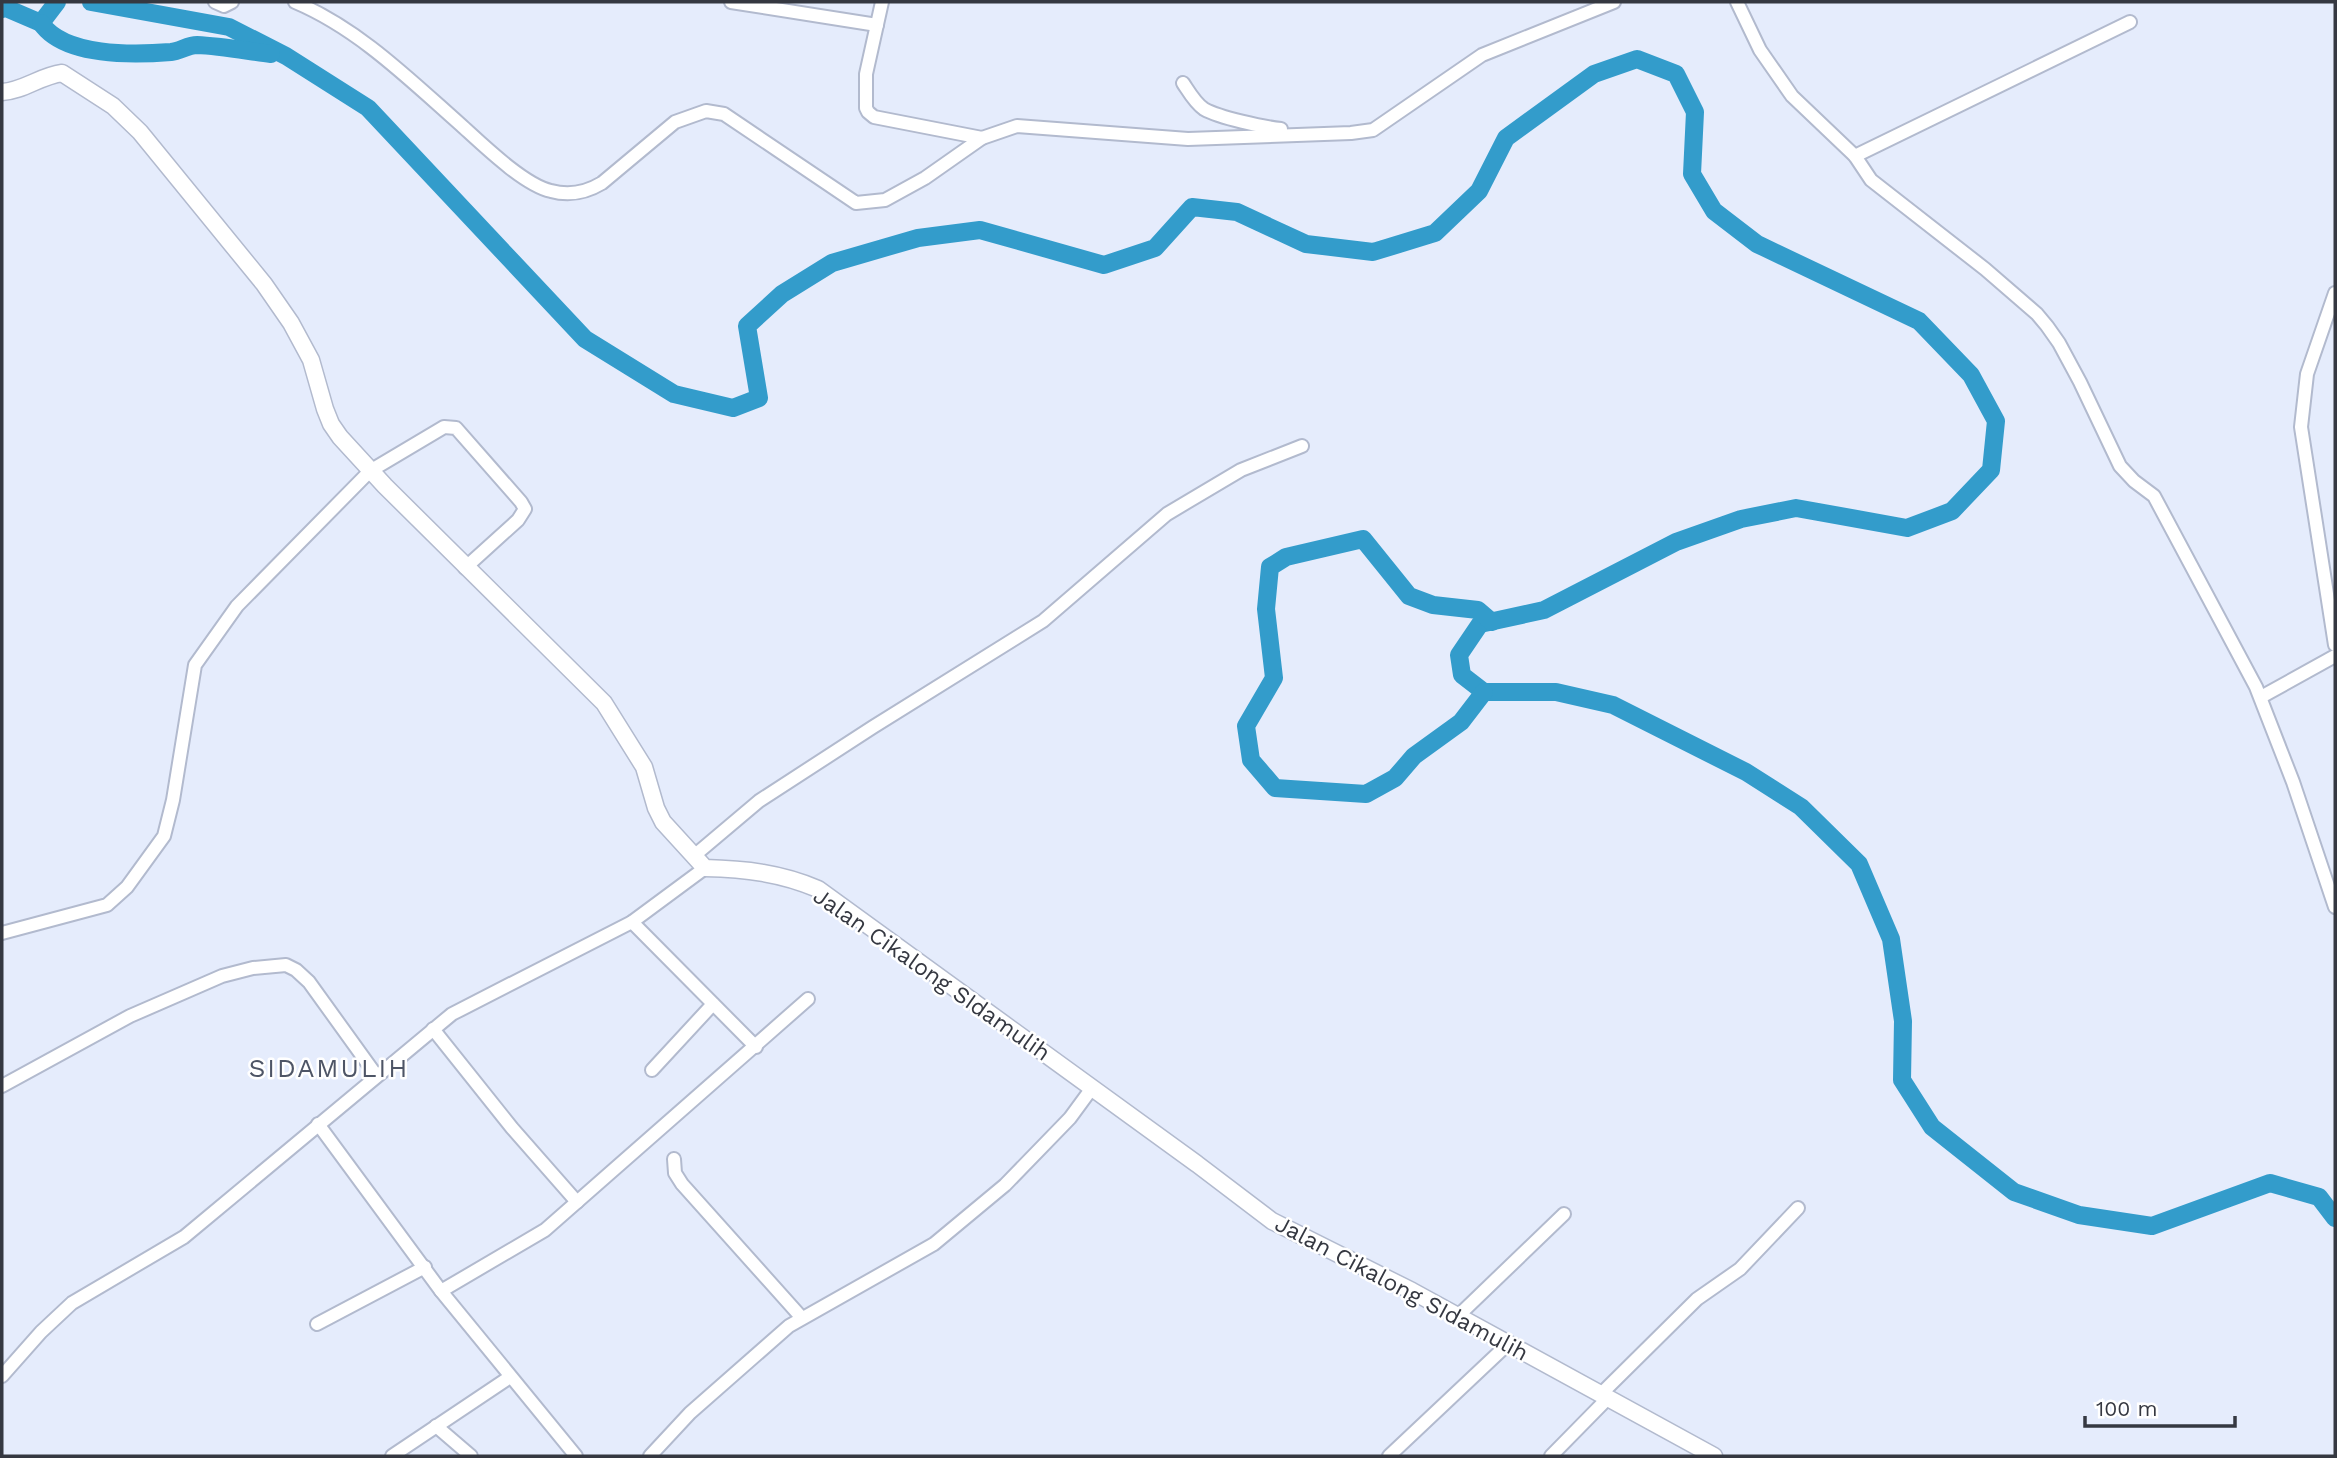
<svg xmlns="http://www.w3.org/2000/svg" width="2337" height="1458" font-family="'Work Sans',sans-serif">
  <rect width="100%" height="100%" fill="#e5ecfc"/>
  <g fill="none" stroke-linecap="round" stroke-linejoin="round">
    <g stroke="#339ccb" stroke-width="18">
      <polyline points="91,2 229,27 286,56 368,108 585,339 674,394 733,408 759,398 747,326 782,294 832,263 918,238 980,230 1104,265 1155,248 1192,207 1237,212 1306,244 1373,252 1435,233 1479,191 1506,138 1594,74 1637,59 1676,74 1695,112 1692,174 1714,211 1757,244 1919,321 1971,375 1996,421 1991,470 1952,511 1907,528 1796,508 1741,519 1676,542 1544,610 1480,624 1459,655 1462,675 1484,692 1556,692 1613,705 1746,772 1801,807 1859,864 1891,939 1903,1021 1902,1080 1932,1127 2014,1192 2079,1215 2152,1226 2270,1183 2319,1197 2335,1218"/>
      <polyline points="2,9 6,8 41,23 57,2"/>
      <path d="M41,23C64,57 134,55 171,52C180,51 188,45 197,45C221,46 247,51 271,54"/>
      <polyline points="1484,692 1461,722 1414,756 1395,778 1366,794 1275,788 1251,760 1246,726 1274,678 1266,609 1270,567 1286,557 1363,539 1409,596 1433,605 1478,610 1492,622"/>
    </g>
    <defs>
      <g id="street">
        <polyline points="215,2 224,6 232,2"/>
        <path d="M295,2C359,29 410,80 461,125C483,145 524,185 551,191C569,196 587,192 602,183L675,122L706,111L724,114L856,203L885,200L925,178L982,138L1017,126L1188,139L1351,133L1373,130L1482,55L1614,2"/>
        <polyline points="731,2 877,25"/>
        <polyline points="882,2 866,74 866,108 868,112 874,117 982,138"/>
        <polyline points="1737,2 1760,50 1792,96 1855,156 1871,180 1985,269 2037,314 2047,326 2059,343 2080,382 2120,466 2134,481 2154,496 2256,687 2293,782 2335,907"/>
        <path d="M1183,83C1189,92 1195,103 1204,109C1220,118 1263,127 1281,129"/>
        <polyline points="1855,156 2130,22"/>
        <polyline points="2335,293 2307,374 2301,427 2335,645"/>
        <polyline points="2261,697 2335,656"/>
        <polyline points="695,855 759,801 873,727 1043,621 1167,514 1241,470 1302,446"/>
        <polyline points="632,922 756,1047"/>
        <polyline points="2,933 107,905 127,887 164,836 173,800 195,665 237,606 370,471 444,427 456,428 521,502 525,509 518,520 465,568"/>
        <polyline points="433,1029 512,1128 577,1202"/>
        <polyline points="652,1070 713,1004"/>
        <polyline points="2,1086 130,1016 222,976 253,968 286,965 296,970 309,982 376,1075"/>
        <polyline points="318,1124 441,1291 576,1456"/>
        <polyline points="674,1159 675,1173 682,1184 802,1318"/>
        <polyline points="441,1291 545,1230 808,999"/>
        <polyline points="1458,1316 1564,1214"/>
        <polyline points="317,1324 425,1267"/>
        <polyline points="2,1376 41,1332 72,1303 184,1237 452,1014 632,922 705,868"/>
        <polyline points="1601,1394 1697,1299 1740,1269 1798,1208"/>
        <polyline points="436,1426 471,1456"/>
        <polyline points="392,1456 510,1377"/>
        <polyline points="650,1456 690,1413 789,1326 934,1244 1005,1185 1070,1118 1092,1088"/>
        <polyline points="1389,1456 1509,1343"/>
        <polyline points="1551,1456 1608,1398"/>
      </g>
      <path id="secondary" d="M2,92C23,91 40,76 62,73L113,106L140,132L264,284L291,323L311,360L325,409L331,424L340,437L385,486L604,703L644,767L656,808L663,822L705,868C745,869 781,873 818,889L1197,1164L1272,1221L1412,1291L1714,1456"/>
    </defs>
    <use href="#street" stroke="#b2bace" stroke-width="16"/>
    <use href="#secondary" stroke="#b2bace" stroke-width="19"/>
    <use href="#street" stroke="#fff" stroke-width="12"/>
    <use href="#secondary" stroke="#fff" stroke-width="16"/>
  </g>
  <g text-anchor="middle" stroke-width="5" stroke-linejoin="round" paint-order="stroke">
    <g font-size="23" fill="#353841" stroke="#fff">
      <text transform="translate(932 974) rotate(35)" y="8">Jalan Cikalong SIdamulih</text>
      <text transform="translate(1402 1288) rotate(28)" y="8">Jalan Cikalong SIdamulih</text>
    </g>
    <g font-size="26" letter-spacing="2" fill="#4e5566" stroke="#fff">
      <text x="329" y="1077">SIDAMULIH</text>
    </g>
  </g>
  <rect width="2337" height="1458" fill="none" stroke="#353841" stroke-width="7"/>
  <path d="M2085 1416v10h150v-10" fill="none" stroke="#353841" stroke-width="3.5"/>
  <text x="2096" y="1416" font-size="21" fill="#353841" stroke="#ffffff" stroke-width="5" paint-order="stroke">100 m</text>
</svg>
